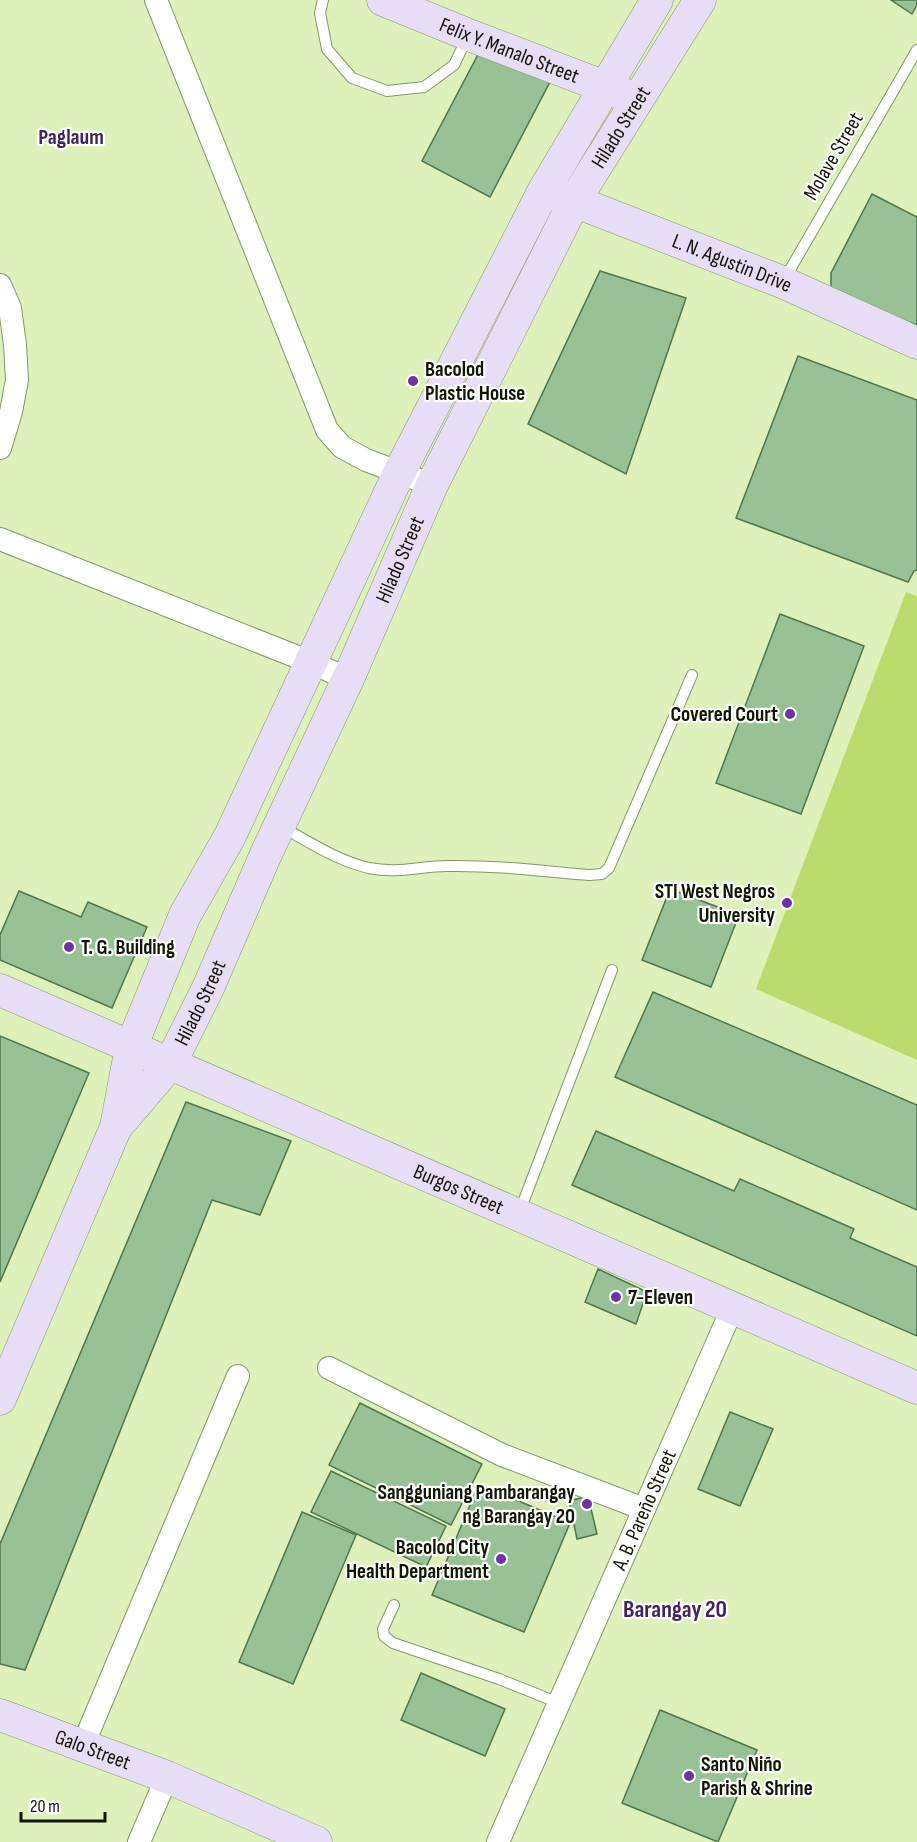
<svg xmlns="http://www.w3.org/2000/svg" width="917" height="1842" font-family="'Sofia Sans Condensed',sans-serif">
  <rect width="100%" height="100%" fill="#def1ba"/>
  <polygon fill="#bbdc6d" points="906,592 917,596 917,1060 756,989"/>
  <g fill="#98c196" stroke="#50764e" stroke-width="1.5">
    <polygon points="891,0 917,0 917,5 912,14"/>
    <polygon points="483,45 551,80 490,197 422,161"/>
    <polygon points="872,194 917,217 917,325 831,295 831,273"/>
    <polygon points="600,271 686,298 626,474 528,424"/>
    <polygon points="798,356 917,400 917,570 914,571 908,582 736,518"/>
    <polygon points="780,614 864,646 801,814 716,783"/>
    <polygon points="670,889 739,915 711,987 642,960"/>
    <polygon points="19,891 81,917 88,902 147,927 112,1008 0,960 0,935"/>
    <polygon points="653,992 917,1105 917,1210 615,1077"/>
    <polygon points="0,1036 89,1073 0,1282"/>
    <polygon points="186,1102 291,1141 260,1215 212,1200 25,1670 0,1664 0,1544"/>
    <polygon points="596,1131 734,1191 740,1179 854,1229 850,1238 917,1267 917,1336 572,1185"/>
    <polygon points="598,1269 647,1292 636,1324 585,1302"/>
    <polygon points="360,1403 482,1464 451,1525 329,1465"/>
    <polygon points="730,1412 773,1429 740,1506 698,1489"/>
    <polygon points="331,1471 446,1526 426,1567 311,1512"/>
    <polygon points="479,1484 570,1523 524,1632 432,1595"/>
    <polygon points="588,1496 597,1534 577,1539 569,1501"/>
    <polygon points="302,1512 356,1535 293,1684 239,1662"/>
    <polygon points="421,1673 505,1709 485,1756 401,1720"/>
    <polygon points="660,1710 757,1750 718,1842 622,1803"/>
  </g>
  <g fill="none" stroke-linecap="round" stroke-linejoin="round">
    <defs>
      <g id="lane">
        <polyline points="323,0 320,13 327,49 352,78 387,91 424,87 454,65 467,38"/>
        <polyline points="784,280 917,50"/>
        <path d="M282,827C309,842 338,861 369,868C399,874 419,866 447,866C494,865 542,871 589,875L602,874L609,868L692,675"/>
        <polyline points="519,1213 612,970"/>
        <polyline points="394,1605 383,1629 384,1636 393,1643 499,1679 559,1703"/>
      </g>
      <g id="street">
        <polyline points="156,0 327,430 342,447 366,460 432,485"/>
        <polyline points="0,285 10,308 15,345 17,380 11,412 0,448"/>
        <polyline points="0,539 310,662 348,679"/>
        <polyline points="329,1368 502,1455 644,1509"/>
        <polyline points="83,1745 238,1376"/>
        <polyline points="139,1842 167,1777"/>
        <path id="s1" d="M498,1842L732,1309"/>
      </g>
      <g id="secondary">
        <path id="s2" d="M383,0L469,35L626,95"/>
        <path id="s3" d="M556,194L782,282L917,343"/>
        <path id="s4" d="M0,990L917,1388"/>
        <path id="s5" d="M117,1126L170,1064L208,988L266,854L348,679L432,485L575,200L700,0"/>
        <polyline points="0,1399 116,1127 131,1047 185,915 230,836 399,473 544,190 657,0"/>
        <path id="s6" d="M0,1715L167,1777L316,1842"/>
      </g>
    </defs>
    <use href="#lane" stroke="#869764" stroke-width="12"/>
    <use href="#street" stroke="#869764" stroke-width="24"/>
    <use href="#secondary" stroke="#869764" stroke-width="33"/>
    <use href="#lane" stroke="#fff" stroke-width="10"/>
    <use href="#street" stroke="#fff" stroke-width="22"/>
    <use href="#secondary" stroke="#e8ddf7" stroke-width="32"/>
  </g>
  <g fill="#6e32a7" stroke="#fff" stroke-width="2">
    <circle cx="413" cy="381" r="6"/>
    <circle cx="790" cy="714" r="6"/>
    <circle cx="787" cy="903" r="6"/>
    <circle cx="69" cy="947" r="6"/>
    <circle cx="616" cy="1297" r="6"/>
    <circle cx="587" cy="1504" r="6"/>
    <circle cx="501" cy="1559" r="6"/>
    <circle cx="689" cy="1776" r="6"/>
  </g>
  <g text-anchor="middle" stroke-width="4.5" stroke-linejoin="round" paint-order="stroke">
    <g font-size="21" fill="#101603" stroke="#fff">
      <text dy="7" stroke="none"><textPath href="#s2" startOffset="136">Felix Y. Manalo Street</textPath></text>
      <text dy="7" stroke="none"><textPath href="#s5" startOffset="1122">Hilado Street</textPath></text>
      <text transform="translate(833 156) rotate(-60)" y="7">Molave Street</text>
      <text dy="7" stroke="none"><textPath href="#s3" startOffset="189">L. N. Agustin Drive</textPath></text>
      <text dy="7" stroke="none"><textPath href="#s5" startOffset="636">Hilado Street</textPath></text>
      <text dy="7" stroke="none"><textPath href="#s5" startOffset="150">Hilado Street</textPath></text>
      <text dy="7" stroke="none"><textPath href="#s4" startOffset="500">Burgos Street</textPath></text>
      <text dy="7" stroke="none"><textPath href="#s1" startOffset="363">A. B. Pareño Street</textPath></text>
      <text dy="7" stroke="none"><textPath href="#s6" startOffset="99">Galo Street</textPath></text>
    </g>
    <g font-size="21" font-weight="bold" fill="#101603" stroke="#fff" text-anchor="start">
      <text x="425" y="376">Bacolod<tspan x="425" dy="24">Plastic House</tspan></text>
      <text x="778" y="721" text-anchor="end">Covered Court</text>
      <text x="775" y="898" text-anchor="end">STI West Negros<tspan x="775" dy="24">University</tspan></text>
      <text x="81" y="954">T. G. Building</text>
      <text x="628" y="1304">7-Eleven</text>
      <text x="575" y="1499" text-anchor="end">Sangguniang Pambarangay<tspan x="575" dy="24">ng Barangay 20</tspan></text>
      <text x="489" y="1554" text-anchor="end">Bacolod City<tspan x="489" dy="24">Health Department</tspan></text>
      <text x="701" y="1771">Santo Niño<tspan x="701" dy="24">Parish &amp; Shrine</tspan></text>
    </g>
    <g font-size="22" font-weight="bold" fill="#40255e" stroke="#fff">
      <text x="71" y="144">Paglaum</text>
    </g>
    <g font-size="24" font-weight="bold" fill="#40255e" stroke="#fff">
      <text x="675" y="1617">Barangay 20</text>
    </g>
  </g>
  <path d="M21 1812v9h84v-9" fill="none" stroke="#101603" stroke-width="3"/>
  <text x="30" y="1812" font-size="18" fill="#101603" stroke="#ffffff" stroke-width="4.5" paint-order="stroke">20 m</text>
</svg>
